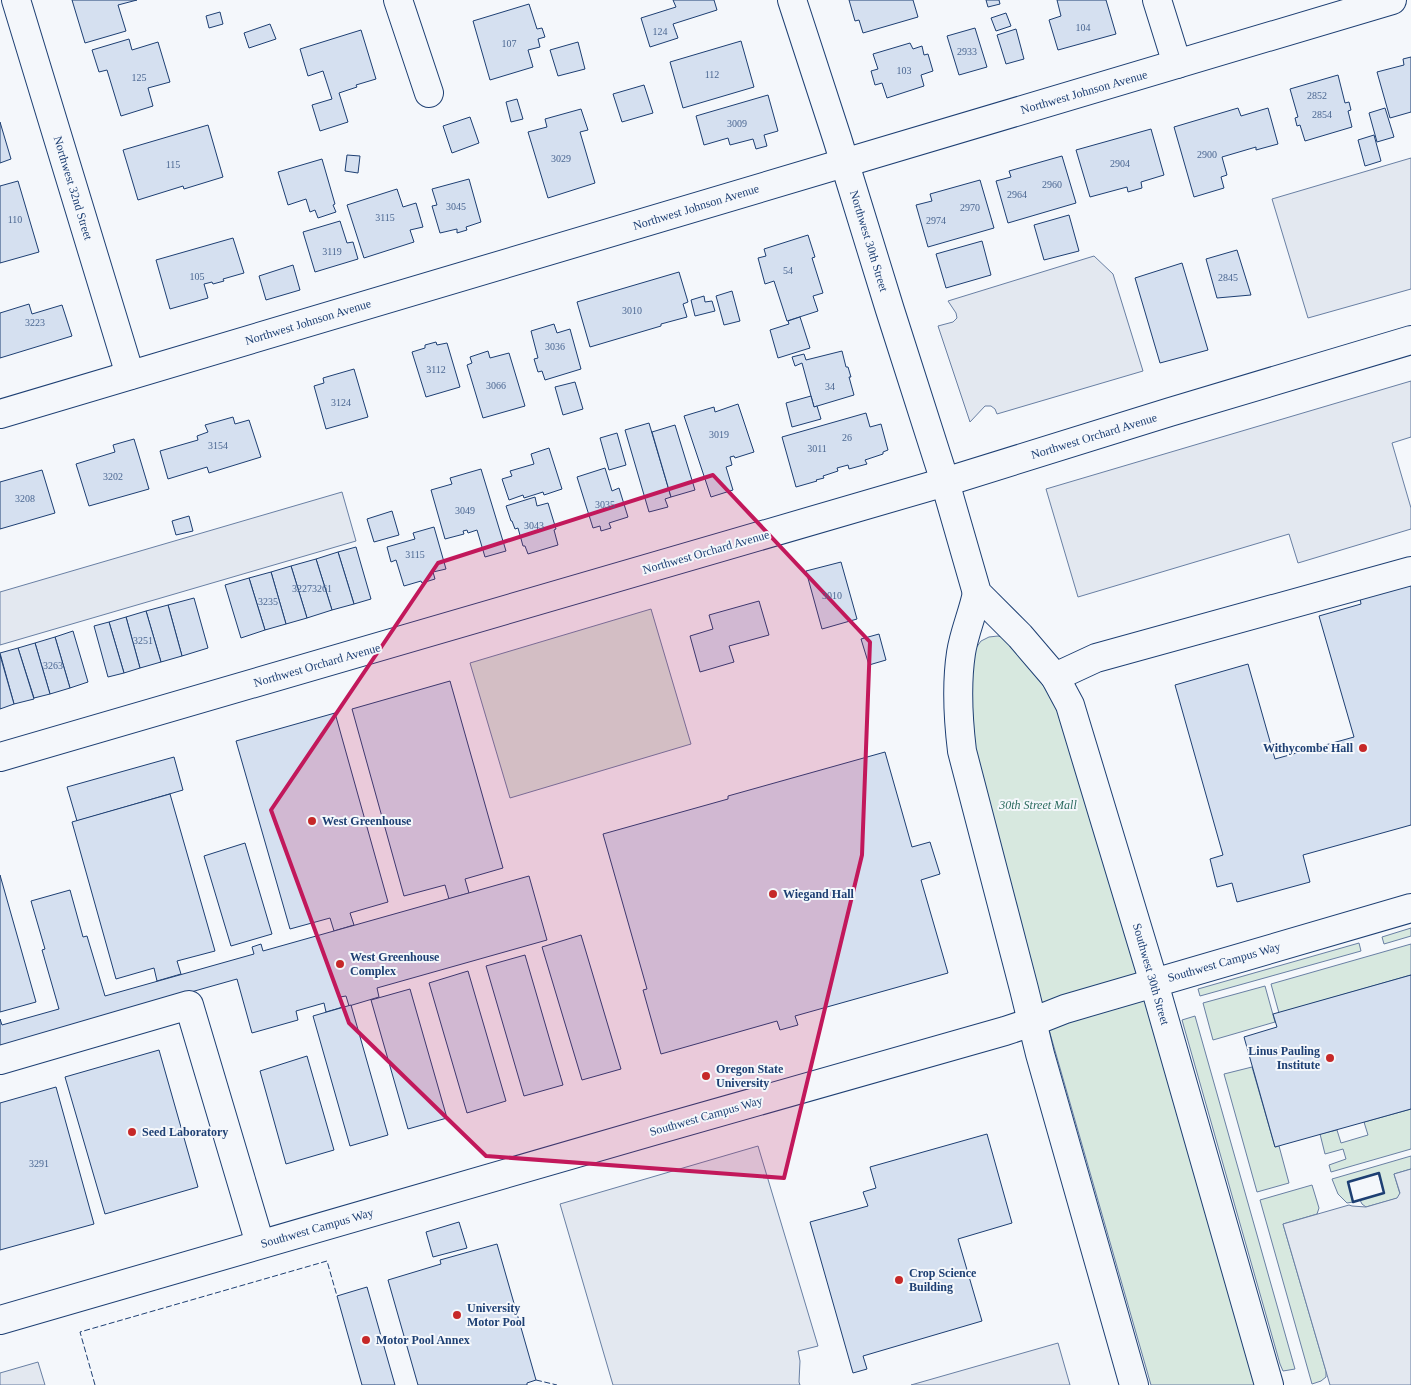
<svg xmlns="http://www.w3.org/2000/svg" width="1411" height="1385" font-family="Georgia,serif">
  <rect width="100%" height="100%" fill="#f4f7fb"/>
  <g fill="#d7e8df" stroke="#687fa3">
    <polygon points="651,609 691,744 510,798 470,663"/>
    <polygon points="998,636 1006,638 1027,657 1059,704 1257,1385 1151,1385 971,758 971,666 976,648 981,641 989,637"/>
    <polygon points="1411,928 1411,936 1384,944 1382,937"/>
    <polygon points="1359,943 1361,951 1200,996 1198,989"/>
    <polygon points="1411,944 1411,975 1279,1013 1271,984"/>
    <polygon points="1265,986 1275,1022 1213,1040 1203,1003"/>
    <polygon points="1195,1016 1295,1369 1283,1371 1280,1364 1182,1020"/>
    <polygon points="1252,1067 1275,1147 1279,1146 1289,1183 1257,1192 1224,1074"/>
    <polygon points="1411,1109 1411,1149 1331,1172 1329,1165 1346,1159 1343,1149 1325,1154 1320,1134 1337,1130 1341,1143 1368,1135 1364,1122"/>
    <polygon points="1411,1156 1411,1169 1394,1174 1400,1194 1398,1198 1366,1207 1362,1204 1360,1200 1384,1193 1378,1173 1348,1182 1353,1202 1347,1203 1338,1194 1332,1179"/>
    <polygon points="1312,1185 1319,1208 1317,1214 1283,1224 1326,1371 1326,1377 1321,1381 1312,1384 1260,1200"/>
  </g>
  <g fill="#e3e8f0" stroke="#687fa3">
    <polygon points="1411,158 1411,289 1308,318 1272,199"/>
    <polygon points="1094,256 1113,274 1143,371 997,414 995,409 991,406 985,406 970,422 938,326 953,322 957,318 956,313 948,301"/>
    <polygon points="1411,381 1411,437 1392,443 1411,508 1411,529 1298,563 1289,534 1078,597 1046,489"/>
    <polygon points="342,492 356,541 0,645 0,592"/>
    <polygon points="758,1146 818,1346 798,1351 800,1361 799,1382 800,1385 613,1385 560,1204"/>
    <polygon points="1411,1169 1411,1385 1330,1385 1283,1224 1349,1205 1352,1206 1366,1207 1397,1198 1400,1193 1394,1174"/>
    <polygon points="1058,1343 1070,1385 911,1385"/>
    <polygon points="38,1362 45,1385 0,1385 0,1373"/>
  </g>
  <g fill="#d5e0f0" stroke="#1d3f73">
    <polygon points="72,0 137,0 118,5 126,31 85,43"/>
    <polygon points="673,0 714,0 717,10 673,24 678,38 650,47 641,18 676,7"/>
    <polygon points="849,0 913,0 918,17 863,33 859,20 855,21"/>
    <polygon points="986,0 999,0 1000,4 988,7"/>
    <polygon points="1057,0 1106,0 1116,34 1058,50 1049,20 1061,16"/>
    <polygon points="529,4 537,29 542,28 545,37 538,39 540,47 528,50 533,67 490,80 473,21"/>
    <polygon points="220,12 223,24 209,28 206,16"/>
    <polygon points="1006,13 1011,26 996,31 991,18"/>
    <polygon points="270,24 276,39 249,48 244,33"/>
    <polygon points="975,28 987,67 959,75 947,36"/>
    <polygon points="1016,29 1024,59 1006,64 997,35"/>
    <polygon points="361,30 376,79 356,85 357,87 339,93 348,122 320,131 312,105 332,99 323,71 308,76 300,49"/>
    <polygon points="129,39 132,50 158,42 170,82 148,88 153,106 121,116 107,70 99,72 92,50"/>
    <polygon points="741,41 754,87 683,108 670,62"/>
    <polygon points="578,42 585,69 558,76 550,50"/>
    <polygon points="910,43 913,49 922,46 924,55 928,54 933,71 921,75 924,86 887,98 882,83 875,85 871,71 878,69 873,54"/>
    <polygon points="1411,57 1411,112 1390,118 1377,72 1404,65 1403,59"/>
    <polygon points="1338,75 1345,103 1349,102 1351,110 1348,111 1352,127 1305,141 1300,125 1297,126 1295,118 1298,117 1290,89"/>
    <polygon points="644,85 653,113 622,122 613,94"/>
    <polygon points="768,95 778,131 764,135 767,146 756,149 753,139 730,145 728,138 704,145 696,116"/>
    <polygon points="517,99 523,119 511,122 506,102"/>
    <polygon points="1238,108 1241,116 1268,108 1278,144 1256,150 1256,147 1222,157 1227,175 1221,177 1224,188 1194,197 1174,127"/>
    <polygon points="1385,108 1394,137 1377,142 1369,113"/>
    <polygon points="581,109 588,130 580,132 595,183 548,198 528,132 547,127 545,119"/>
    <polygon points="470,117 479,143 452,153 443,126"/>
    <polygon points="0,122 11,159 0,163"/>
    <polygon points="208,125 223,177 184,189 183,186 138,200 123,150"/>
    <polygon points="1151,129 1164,175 1141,182 1142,188 1128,192 1127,187 1090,197 1076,150"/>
    <polygon points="1374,135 1381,161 1365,166 1358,140"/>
    <polygon points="347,155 360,156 358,173 345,171"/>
    <polygon points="1062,156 1076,203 1008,223 996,181 1011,177 1009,171"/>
    <polygon points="322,159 335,204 333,205 336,212 318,218 315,210 310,212 306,199 288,205 278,172"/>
    <polygon points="469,179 481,222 466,227 467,230 457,233 457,229 440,233 432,206 437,205 432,189"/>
    <polygon points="980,180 994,228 928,247 916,205 932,201 930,194"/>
    <polygon points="18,181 39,252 0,263 0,186"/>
    <polygon points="397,189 403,207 416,203 423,227 410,230 414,242 364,258 347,205"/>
    <polygon points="1069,215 1079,251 1044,260 1034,225"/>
    <polygon points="340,221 347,243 353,242 358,259 315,272 303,232"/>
    <polygon points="808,235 815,257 812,258 823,293 813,296 818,311 787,321 774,281 765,284 758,258 766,256 764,249"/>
    <polygon points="233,238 244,273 223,279 224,281 213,284 212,282 204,284 208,298 170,309 156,260"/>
    <polygon points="982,241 991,275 946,288 936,254"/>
    <polygon points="1237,250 1251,295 1217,298 1206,259"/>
    <polygon points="1182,263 1208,350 1160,363 1135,278"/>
    <polygon points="293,265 300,290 266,300 259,276"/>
    <polygon points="679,272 688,302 683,304 687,317 661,324 661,326 590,347 577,302"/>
    <polygon points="732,291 740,321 724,325 716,296"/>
    <polygon points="704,296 705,302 712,301 715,311 695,316 691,300"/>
    <polygon points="29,304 32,314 62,305 72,336 0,358 0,313"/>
    <polygon points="800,317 810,348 778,358 770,330 789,324 788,321"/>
    <polygon points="554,324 557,333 570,329 581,369 545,380 542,371 538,372 534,359 538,358 531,331"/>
    <polygon points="436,342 437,345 447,343 460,387 426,397 412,352 425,348 425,345"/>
    <polygon points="488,351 490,358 509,353 525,406 483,418 467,365 472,363 470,357"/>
    <polygon points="842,351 846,367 848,367 851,377 849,377 854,395 814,407 802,363 795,366 792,357 804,354 806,360"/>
    <polygon points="354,369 368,417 326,429 314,386 324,383 323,378"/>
    <polygon points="575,382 583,409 563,415 555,387"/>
    <polygon points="811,396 814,407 817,406 821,419 792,427 786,403"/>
    <polygon points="738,404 754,452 735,458 734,456 730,457 732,465 726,467 733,490 711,497 684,416 714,407 715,412"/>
    <polygon points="866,413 870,427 881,424 888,450 883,452 883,454 865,460 867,464 849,469 848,465 837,468 838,471 823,476 824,478 816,480 817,481 796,487 782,437"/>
    <polygon points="233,417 235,424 249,420 261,457 209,473 207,467 168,479 160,451 198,440 197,436 208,432 205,425"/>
    <polygon points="649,423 671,497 665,499 668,507 649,512 625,430"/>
    <polygon points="675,425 695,490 671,497 652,432"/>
    <polygon points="617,433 626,465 609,470 600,438"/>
    <polygon points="134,439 149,489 89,506 76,464 115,452 113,445"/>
    <polygon points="549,448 562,489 544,495 543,492 524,498 523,495 509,500 502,479 512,476 510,471 534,464 531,454"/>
    <polygon points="605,468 612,491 619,488 628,517 609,523 611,528 601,531 600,526 593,528 577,477"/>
    <polygon points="481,469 506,551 485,557 477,530 468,533 467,530 463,531 464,534 445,539 431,490 452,484 450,478"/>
    <polygon points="42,470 55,513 0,529 0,482"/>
    <polygon points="535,497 537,506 548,503 556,529 554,530 558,545 528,554 525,546 523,546 518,528 515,529 512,521 511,521 506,506"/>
    <polygon points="392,511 399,535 374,542 367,519"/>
    <polygon points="189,516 193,531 176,535 172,521"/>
    <polygon points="434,527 446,569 433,572 435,579 422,583 421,581 404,586 396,560 391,562 387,547 415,539 413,533"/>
    <polygon points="356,547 371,599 354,604 338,552"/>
    <polygon points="338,552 354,604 332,610 316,559"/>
    <polygon points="316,559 332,610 307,618 291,566"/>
    <polygon points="841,562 857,619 822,629 806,571"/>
    <polygon points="291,566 307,618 286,624 271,572"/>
    <polygon points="271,572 286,624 265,630 249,578"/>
    <polygon points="249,578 265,630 241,638 225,585"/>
    <polygon points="1411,579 1411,825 1303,855 1310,882 1237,902 1232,883 1217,887 1210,859 1223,855 1175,685 1248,664 1275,759 1354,737 1319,616 1361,604 1359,592"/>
    <polygon points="194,598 208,648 182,656 168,605"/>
    <polygon points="759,601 769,635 729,646 734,662 700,672 690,636 713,629 709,615"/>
    <polygon points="168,605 182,656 161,662 146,611"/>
    <polygon points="146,611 161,662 140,668 126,617"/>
    <polygon points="126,617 140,668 124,673 109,622"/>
    <polygon points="109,622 124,673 108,677 94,626"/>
    <polygon points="73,631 88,682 70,688 55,637"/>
    <polygon points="879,634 886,660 869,665 861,639"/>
    <polygon points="55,637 70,688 50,694 35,643"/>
    <polygon points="35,643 50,694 34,698 18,648"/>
    <polygon points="18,648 34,699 14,704 0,653"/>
    <polygon points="0,655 14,704 0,709"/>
    <polygon points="450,681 503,868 465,879 469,893 449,899 445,885 404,896 352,709"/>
    <polygon points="335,713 388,902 350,913 354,925 334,931 330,918 290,929 236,741"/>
    <polygon points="885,752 912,847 930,842 940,874 921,880 948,973 795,1016 798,1025 780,1030 777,1021 661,1054 643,990 647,989 603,834 728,799 728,796"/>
    <polygon points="174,757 183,790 77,821 67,787"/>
    <polygon points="170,794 215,951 177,961 181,974 157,981 154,968 116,979 72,822"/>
    <polygon points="245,843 272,934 231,946 204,856"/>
    <polygon points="0,875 36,1002 0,1012"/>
    <polygon points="529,876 547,940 377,988 379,997 349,1006 346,996 340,997 343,1007 326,1012 324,1003 296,1011 298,1020 252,1033 237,979 0,1046 0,1019 2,1025 59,1009 42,950 45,949 31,901 70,890 83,937 87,936 105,996 254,954 252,947 261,944 263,951"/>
    <polygon points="581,935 621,1069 582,1080 542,947"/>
    <polygon points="525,955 563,1085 524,1096 486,966"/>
    <polygon points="468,971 506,1101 467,1113 429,983"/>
    <polygon points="1411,975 1411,1109 1275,1147 1244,1037 1277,1027 1273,1014"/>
    <polygon points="410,989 447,1118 408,1129 371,1000"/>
    <polygon points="351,1005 388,1135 350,1146 313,1016"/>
    <polygon points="159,1050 198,1187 105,1214 65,1077"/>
    <polygon points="307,1056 334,1150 286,1164 260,1071"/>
    <polygon points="56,1087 94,1224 0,1250 0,1103"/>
    <polygon points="987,1134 1012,1223 958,1239 982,1321 863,1356 867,1369 853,1373 810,1222 868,1206 863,1192 876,1188 870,1167"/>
    <polygon points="459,1222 467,1248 433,1257 426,1232"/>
    <polygon points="497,1244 536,1380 527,1383 527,1385 418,1385 388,1280 441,1264 440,1260"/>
    <polygon points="367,1287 395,1385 362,1385 337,1296"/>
  </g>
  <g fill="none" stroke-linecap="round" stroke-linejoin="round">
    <defs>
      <g id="minor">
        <polyline points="16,0 130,375"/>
        <polyline points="398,0 429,93"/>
        <polyline points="792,0 837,138 890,310 945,482 977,593 1020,636 1055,677 1070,705 1154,983 1269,1385"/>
        <polyline points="1157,0 1177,64"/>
        <polyline points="0,414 1392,0"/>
        <path d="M977,593C973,613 964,633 961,653C956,686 958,718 962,751L1024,989L1040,1054L1134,1385"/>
        <polyline points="1055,677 1096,658 1411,571"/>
        <polyline points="0,757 945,482 1170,412 1411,340"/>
        <polyline points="0,1060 189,1005 260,1244"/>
        <polyline points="0,1320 653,1131 1005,1031 1032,1022 1065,1009 1411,908"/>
      </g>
    </defs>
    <use href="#minor" stroke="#1d3f73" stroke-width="30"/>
    <use href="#minor" stroke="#f4f7fb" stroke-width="28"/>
    <g stroke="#1d3f73" stroke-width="1" stroke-dasharray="6 2.5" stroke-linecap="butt">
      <polyline points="536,1380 557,1385"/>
      <polyline points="95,1385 80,1332 327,1261 337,1296"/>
    </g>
    <polygon stroke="#1d3f73" stroke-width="2.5" points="1379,1173 1384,1193 1353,1202 1348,1182"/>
  </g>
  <path fill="#c2185b" fill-opacity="0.2" stroke="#c2185b" stroke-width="4" stroke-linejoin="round" d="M713,475L870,642L862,855L784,1178L486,1156L349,1023L271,810L438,563Z"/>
  <g fill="#c62828" stroke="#f4f7fb" stroke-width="2">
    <circle cx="1363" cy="748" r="5"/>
    <circle cx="312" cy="821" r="5"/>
    <circle cx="773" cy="894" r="5"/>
    <circle cx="340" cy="964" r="5"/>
    <circle cx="1330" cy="1058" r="5"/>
    <circle cx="706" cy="1076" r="5"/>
    <circle cx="132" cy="1132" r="5"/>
    <circle cx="899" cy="1280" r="5"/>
    <circle cx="457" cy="1315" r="5"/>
    <circle cx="366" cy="1340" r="5"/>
  </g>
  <g text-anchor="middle" stroke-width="4" stroke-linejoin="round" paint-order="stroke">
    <g font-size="10" fill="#4b6792">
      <text x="1083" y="31">104</text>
      <text x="660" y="35">124</text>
      <text x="509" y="47">107</text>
      <text x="967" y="55">2933</text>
      <text x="904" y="74">103</text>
      <text x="712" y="78">112</text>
      <text x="139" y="81">125</text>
      <text x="1317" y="99">2852</text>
      <text x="1322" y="118">2854</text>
      <text x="737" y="127">3009</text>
      <text x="1207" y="158">2900</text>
      <text x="561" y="162">3029</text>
      <text x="1120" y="167">2904</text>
      <text x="173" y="168">115</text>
      <text x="1052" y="188">2960</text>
      <text x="1017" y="198">2964</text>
      <text x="456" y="210">3045</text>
      <text x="970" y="211">2970</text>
      <text x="385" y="221">3115</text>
      <text x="15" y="223">110</text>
      <text x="936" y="224">2974</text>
      <text x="332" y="255">3119</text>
      <text x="788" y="274">54</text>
      <text x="197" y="280">105</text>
      <text x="1228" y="281">2845</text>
      <text x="632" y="314">3010</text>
      <text x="35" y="326">3223</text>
      <text x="555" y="350">3036</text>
      <text x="436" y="373">3112</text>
      <text x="496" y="389">3066</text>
      <text x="830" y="390">34</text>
      <text x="341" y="406">3124</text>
      <text x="719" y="438">3019</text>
      <text x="847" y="441">26</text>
      <text x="218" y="449">3154</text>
      <text x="817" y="452">3011</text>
      <text x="113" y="480">3202</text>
      <text x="25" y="502">3208</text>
      <text x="605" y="508">3035</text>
      <text x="465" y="514">3049</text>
      <text x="534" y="529">3043</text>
      <text x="415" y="558">3115</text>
      <text x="312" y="592">32273261</text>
      <text x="832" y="599">3010</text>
      <text x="268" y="605">3235</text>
      <text x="143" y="644">3251</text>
      <text x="53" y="669">3263</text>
      <text x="39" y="1167">3291</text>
    </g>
    <g font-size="12" fill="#1d3f73" stroke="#f4f7fb">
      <text transform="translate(1084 92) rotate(-16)" y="4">Northwest Johnson Avenue</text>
      <text transform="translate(73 188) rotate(73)" y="4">Northwest 32nd Street</text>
      <text transform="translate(696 207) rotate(-17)" y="4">Northwest Johnson Avenue</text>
      <text transform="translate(869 241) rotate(73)" y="4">Northwest 30th Street</text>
      <text transform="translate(308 322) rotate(-17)" y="4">Northwest Johnson Avenue</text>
      <text transform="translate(1094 436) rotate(-17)" y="4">Northwest Orchard Avenue</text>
      <text transform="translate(706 552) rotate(-16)" y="4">Northwest Orchard Avenue</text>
      <text transform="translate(317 665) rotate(-16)" y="4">Northwest Orchard Avenue</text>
      <text transform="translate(1224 962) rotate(-16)" y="4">Southwest Campus Way</text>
      <text transform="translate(1151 974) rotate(74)" y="4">Southwest 30th Street</text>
      <text transform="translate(706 1116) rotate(-16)" y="4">Southwest Campus Way</text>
      <text transform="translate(317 1228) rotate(-16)" y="4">Southwest Campus Way</text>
    </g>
    <g font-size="12" font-weight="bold" fill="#1d3f73" stroke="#f4f7fb" text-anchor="start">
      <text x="1353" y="752" text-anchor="end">Withycombe Hall</text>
      <text x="322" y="825">West Greenhouse</text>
      <text x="783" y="898">Wiegand Hall</text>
      <text x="350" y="961">West Greenhouse<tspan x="350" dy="14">Complex</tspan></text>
      <text x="1320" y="1055" text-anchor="end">Linus Pauling<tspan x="1320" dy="14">Institute</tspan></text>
      <text x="716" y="1073">Oregon State<tspan x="716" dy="14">University</tspan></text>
      <text x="142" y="1136">Seed Laboratory</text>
      <text x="909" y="1277">Crop Science<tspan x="909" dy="14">Building</tspan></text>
      <text x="467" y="1312">University<tspan x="467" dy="14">Motor Pool</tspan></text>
      <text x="376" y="1344">Motor Pool Annex</text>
    </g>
    <g font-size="12" font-style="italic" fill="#2c6c60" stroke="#f4f7fb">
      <text x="1038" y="809">30th Street Mall</text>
    </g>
  </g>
</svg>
